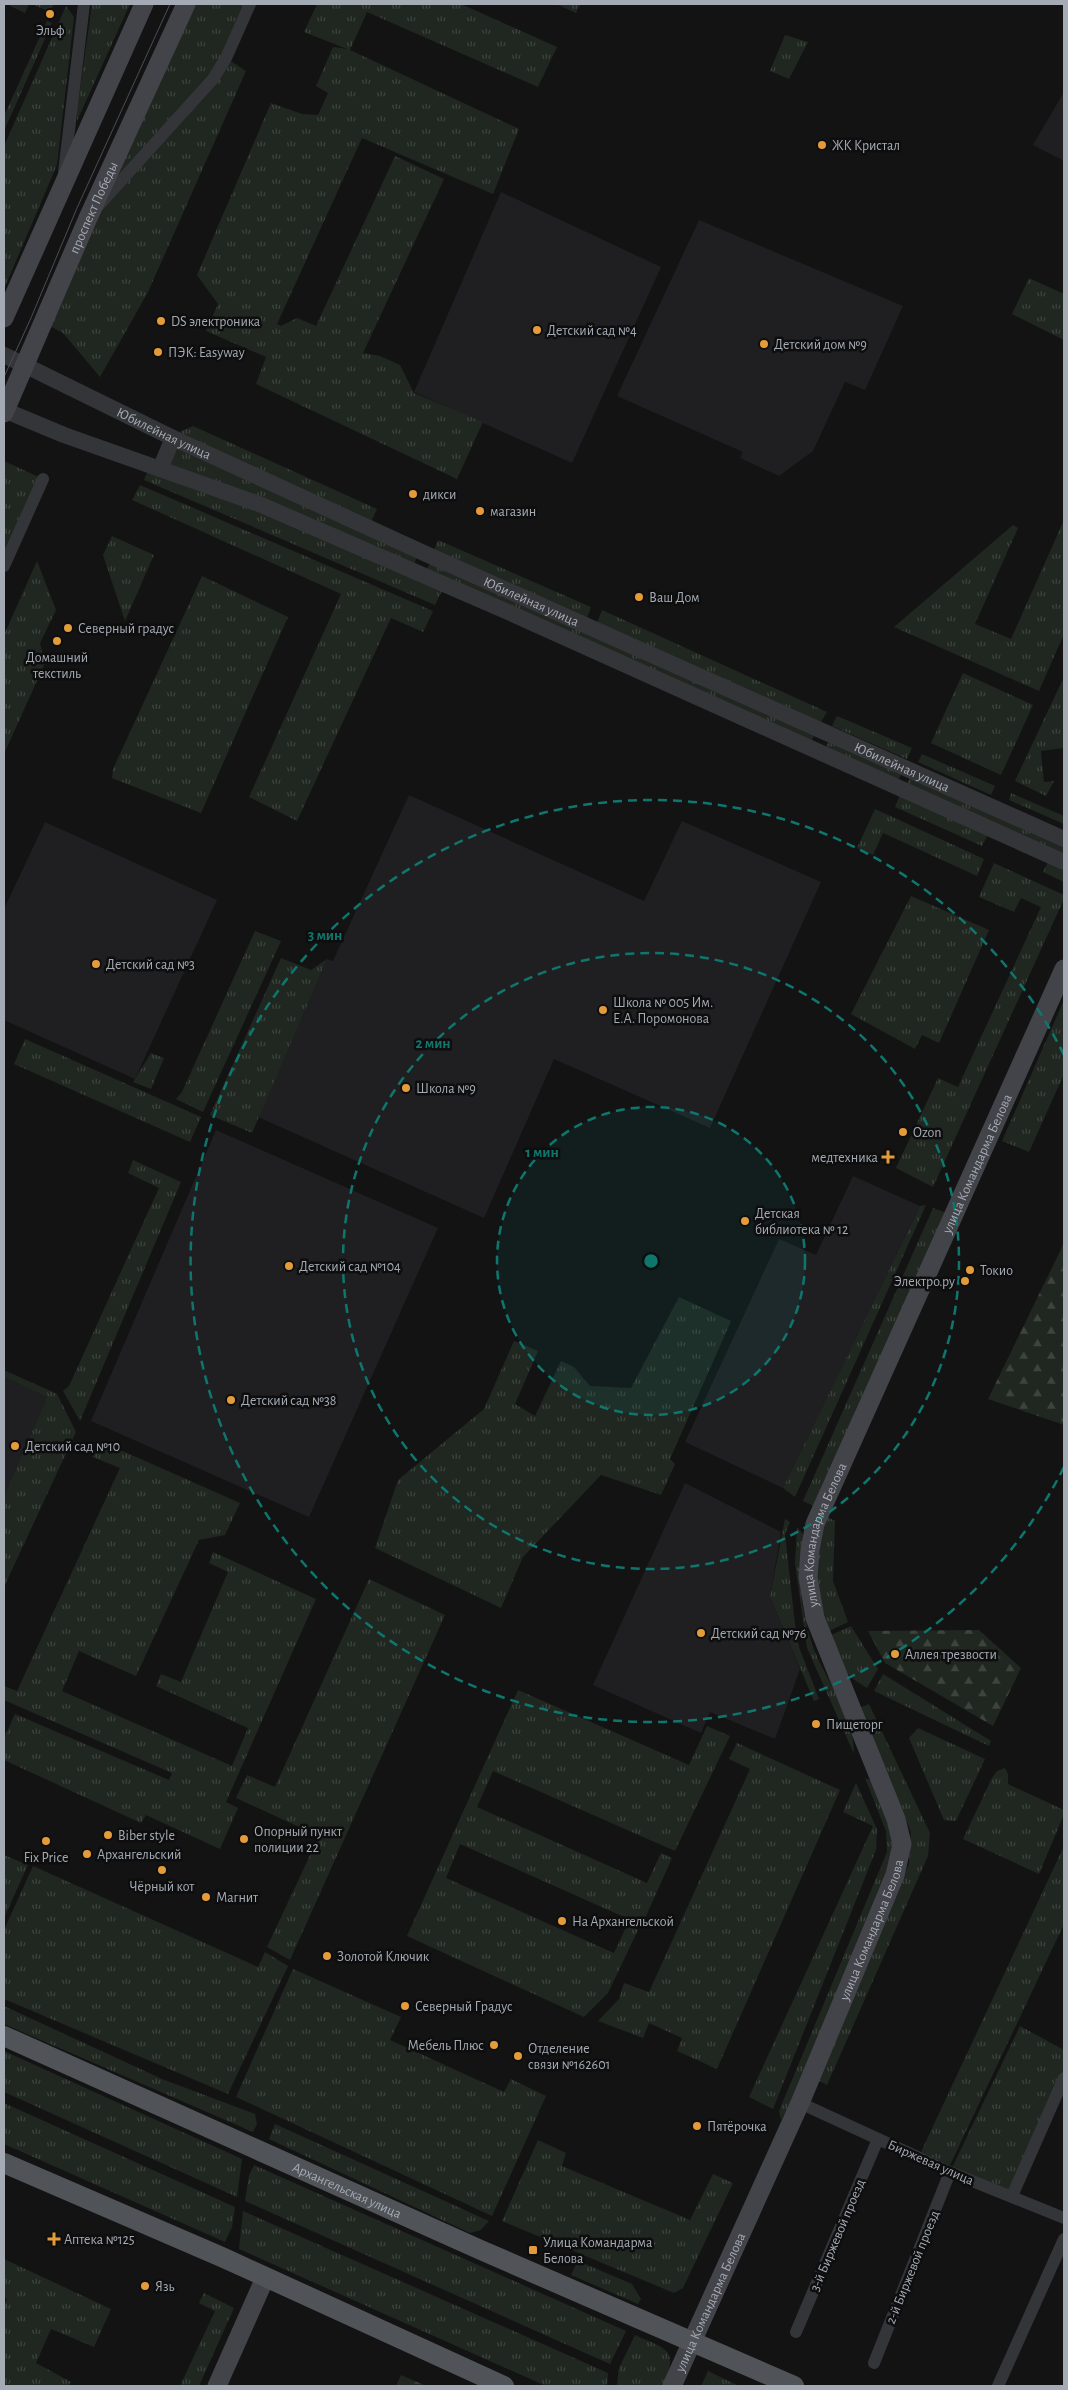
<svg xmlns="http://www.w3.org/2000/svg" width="1068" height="2390" font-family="'Alegreya Sans',sans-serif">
  <defs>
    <pattern id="grass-tufts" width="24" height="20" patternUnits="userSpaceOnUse" patternTransform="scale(1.25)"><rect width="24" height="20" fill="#1f2720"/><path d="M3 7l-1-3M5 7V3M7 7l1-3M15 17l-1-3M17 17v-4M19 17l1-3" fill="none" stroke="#3d443e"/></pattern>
    <pattern id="forest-firs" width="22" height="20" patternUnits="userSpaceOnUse" patternTransform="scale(1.25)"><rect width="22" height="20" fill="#1f2720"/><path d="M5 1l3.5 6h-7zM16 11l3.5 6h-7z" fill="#3d443e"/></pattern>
  </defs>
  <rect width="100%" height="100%" fill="#131314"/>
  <g fill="#1f1f21">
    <polygon points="1064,92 1064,161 1033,145"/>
    <polygon points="501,192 661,267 572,463 414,392"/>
    <polygon points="699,220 903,306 865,390 845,382 813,451 779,476 740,458 743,452 617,396"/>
    <polygon points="409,795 644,901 682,821 821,882 710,1128 554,1059 484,1218 258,1117 327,959 333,961"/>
    <polygon points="45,822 217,900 135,1079 4,1020 4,909"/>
    <polygon points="216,1130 438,1228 309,1517 91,1421"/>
    <polygon points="853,1176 920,1206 783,1488 685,1442 779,1239 816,1255"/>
    <polygon points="4,1377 47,1397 4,1496"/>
    <polygon points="685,1483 781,1532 770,1597 800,1669 775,1739 710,1712 701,1733 593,1685"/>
  </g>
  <g fill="url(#grass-tufts)">
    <polygon points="11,4 29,4 25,13 10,6"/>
    <polygon points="32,4 54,4 50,12"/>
    <polygon points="92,4 130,4 77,121 77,111"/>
    <polygon points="186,4 250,4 226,58 246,71 148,292 100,377 63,333 44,323"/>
    <polygon points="317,4 461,4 557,47 538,87 367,12 350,50 519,129 493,194 362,138 277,324 281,326 297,318 316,326 395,156 444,179 363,353 380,356 400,365 414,393 483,422 457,479 256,384 266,357 206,331 218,304 197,275 271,103 302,114 318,115 328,93 316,86 333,47 347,49 304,32"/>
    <polygon points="556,4 580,4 576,13"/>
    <polygon points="66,6 74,17 57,165 4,289 4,146"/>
    <polygon points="47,21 52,23 4,131 4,116"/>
    <polygon points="785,35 808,42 789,79 770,71"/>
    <polygon points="1029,278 1064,294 1064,340 1012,314"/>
    <polygon points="193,426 377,509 371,522 177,433"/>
    <polygon points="177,448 417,557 414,564 169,466"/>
    <polygon points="4,461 43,479 4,566"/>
    <polygon points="148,470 257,509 443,589 435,605 144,480"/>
    <polygon points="140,485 433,611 423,632 391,618 297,821 249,797 341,594 132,500"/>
    <polygon points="1064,520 1064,634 1039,691 894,627 1013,525 1018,528 975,624 1011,639"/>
    <polygon points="112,536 154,555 125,621 103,555"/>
    <polygon points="438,540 591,607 587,618 434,550"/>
    <polygon points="37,561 56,610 40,643 45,663 4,754 4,635"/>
    <polygon points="430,563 815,735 811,741 427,569"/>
    <polygon points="202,576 288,617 201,813 112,778 113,769"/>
    <polygon points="602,610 827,712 821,722 597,623"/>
    <polygon points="963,673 1033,705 1001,775 931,743"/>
    <polygon points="1064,680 1064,748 1041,751 1044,782 1054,781 1046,796 1015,781 1062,681"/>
    <polygon points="837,716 912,748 907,759 832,726"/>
    <polygon points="829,741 902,773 898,780 825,748"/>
    <polygon points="922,754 995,786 991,795 918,762"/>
    <polygon points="910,777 1064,846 1064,855 907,784"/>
    <polygon points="1011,793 1064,816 1064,824 1009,800"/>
    <polygon points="900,795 988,835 982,846 895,807"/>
    <polygon points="875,809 984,859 977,876 883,833 873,855 857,848"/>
    <polygon points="1048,862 1064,870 1064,882 1043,872"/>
    <polygon points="994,863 1064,895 1064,899 933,1187 896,1168 938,1078 958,1087 1041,907 1021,898 1014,912 979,897"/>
    <polygon points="911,896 989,930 939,1043 922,1035 915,1049 851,1014"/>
    <polygon points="255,931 281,941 203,1112 176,1099 182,1092"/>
    <polygon points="281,958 311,970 327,959 252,1133 210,1115"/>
    <polygon points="1064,1000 1064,1074 1029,1152 1002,1141"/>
    <polygon points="25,1039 201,1117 190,1142 14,1064"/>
    <polygon points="151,1053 164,1058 151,1089 133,1082"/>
    <polygon points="133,1160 181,1182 80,1421 63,1391 69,1386 159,1188 128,1173"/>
    <polygon points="926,1205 795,1497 783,1488 920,1206"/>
    <polygon points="933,1208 947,1213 818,1508 803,1501"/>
    <polygon points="679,1297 731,1321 670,1459 675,1464 661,1495 601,1475 523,1557 501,1608 375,1548 398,1480 484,1409 514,1341 538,1351 515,1404 535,1416 561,1361 574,1367 590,1386 631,1388"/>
    <polygon points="4,1370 57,1394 76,1432 4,1587 4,1496 47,1397 4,1377"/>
    <polygon points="100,1441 240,1503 225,1535 199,1540 136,1676 79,1651 62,1691 232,1766 248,1728 156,1686 161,1674 181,1682 228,1572 209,1563 213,1552 316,1599 226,1802 238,1808 220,1849 146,1815 141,1823 4,1760 4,1738 15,1714 169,1780 172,1773 4,1700 4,1686 17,1691 120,1468 93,1457"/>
    <polygon points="824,1515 835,1521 833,1581 848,1622 829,1631 818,1602 814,1560"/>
    <polygon points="785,1519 790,1522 785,1534 797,1642 819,1699 814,1701 770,1597"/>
    <path d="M797,1527L803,1534C797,1572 800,1608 812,1644C825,1680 854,1715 854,1754L807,1648L795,1563Z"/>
    <polygon points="369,1579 445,1615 290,1960 267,1947 319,1836 236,1798 247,1775 275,1787"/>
    <path d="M851,1626L878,1669L867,1688C840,1672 840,1664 829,1636Z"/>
    <polygon points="883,1674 991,1741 989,1746 874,1691"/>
    <polygon points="518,1690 689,1765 707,1726 730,1736 675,1851 493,1771 477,1807 647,1883 661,1853 672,1858 642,1925 460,1844 446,1878 614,1953 627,1925 638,1930 608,1993 584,2017 407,1936"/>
    <polygon points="869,1704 930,1833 928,1856 827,2085 815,2079 909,1864 911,1832 859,1708"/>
    <polygon points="918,1728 985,1759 956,1821 944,1820 909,1738"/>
    <polygon points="737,1743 840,1790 717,2069 677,2051 682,2038 649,2023 643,2038 598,2021 619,1999 624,1983 649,1992 750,1769 729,1759"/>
    <polygon points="1005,1768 1008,1774 1008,1784 1064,1810 1064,1814 1039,1874 963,1839 992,1778 997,1771"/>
    <polygon points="865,1778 872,1781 887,1817 892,1843 889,1866 791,2102 781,2120 779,2111 887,1852 886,1831"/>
    <polygon points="856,1783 877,1829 876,1850 773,2109 749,2097 873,1826 843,1812"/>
    <polygon points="1064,1846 1064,1924 950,2165 921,2152"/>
    <polygon points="4,1855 28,1865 4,1918"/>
    <polygon points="33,1866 258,1967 265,1952 288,1966 228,2094 4,1999 4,1930"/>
    <polygon points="293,1969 401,2017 390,2040 504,2092 511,2079 546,2096 492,2216 236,2097"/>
    <polygon points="4,2006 162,2079 255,2114 257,2124 253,2132 4,2024"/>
    <polygon points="1020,2026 1064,2050 1064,2078 1012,2196 950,2172"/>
    <polygon points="4,2051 242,2159 237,2197 4,2092"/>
    <polygon points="4,2103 235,2207 232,2227 225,2242 4,2144"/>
    <polygon points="275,2124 489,2221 481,2230 470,2233 269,2139"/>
    <polygon points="538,2140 566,2153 562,2166 690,2220 713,2174 733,2183 683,2288 674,2293 502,2221"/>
    <polygon points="254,2165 626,2331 610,2364 245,2201 249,2175"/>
    <polygon points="243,2211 608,2373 607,2386 546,2386 239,2249"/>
    <polygon points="4,2259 111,2309 94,2347 51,2329 36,2363 71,2382 69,2386 4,2386 4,2307 7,2299 4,2297"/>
    <polygon points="578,2261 632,2284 641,2299 638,2304 571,2275"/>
    <polygon points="204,2293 234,2308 199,2386 180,2386 215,2311 199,2303"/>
    <path d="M635,2335C668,2350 678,2348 664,2386H617L619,2368Z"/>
    <polygon points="708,2371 739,2386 701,2386"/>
  </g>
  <g fill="url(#forest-firs)">
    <polygon points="1064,1243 1064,1425 988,1399"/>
    <polygon points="979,1630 1021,1668 993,1726 885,1663 868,1631"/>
    <polygon points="401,2375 426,2386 396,2386"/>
  </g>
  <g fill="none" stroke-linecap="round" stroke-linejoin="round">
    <g stroke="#343539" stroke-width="12">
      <polyline points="64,172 84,4"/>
      <polyline points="99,205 213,79 226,58 250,4"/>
      <polyline points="4,566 43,479"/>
      <polyline points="800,2103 950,2172 1064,2218"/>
      <polyline points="1012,2196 1064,2078"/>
      <polyline points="796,2332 878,2139"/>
      <polyline points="874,2363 950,2172"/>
      <polyline points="998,2386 1064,2239"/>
    </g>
    <g stroke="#343539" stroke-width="16">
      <path id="s1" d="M4,355L173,438L426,554L1064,839"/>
      <polyline points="4,410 64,435 259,504 508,612 1064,862"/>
      <polyline points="160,469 173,438"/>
    </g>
    <g stroke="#424449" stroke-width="19">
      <polyline points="4,318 144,4"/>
      <path id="s2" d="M4,413L88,218L186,4"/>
      <polyline points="217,2386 265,2278"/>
      <path id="s3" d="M672,2386L800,2103L895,1875L902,1844L896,1819L815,1618L808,1577L810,1550L815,1524L1064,969"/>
    </g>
    <g stroke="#505358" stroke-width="20">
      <path id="s4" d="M4,2036L483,2251L794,2386"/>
      <polyline points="4,2163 224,2258 504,2386"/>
    </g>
    <polyline stroke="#4b4d52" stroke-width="1" points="4,377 31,318 77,208 170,4"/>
  </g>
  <circle cx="651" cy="1261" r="154" fill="#0f766e" fill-opacity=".12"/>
  <g fill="none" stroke="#0f766e" stroke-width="2.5" stroke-dasharray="9 6">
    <circle cx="651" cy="1261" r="154"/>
    <circle cx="651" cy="1261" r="308"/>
    <path d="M1064 1467A461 461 0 1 1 1064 1055"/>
  </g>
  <g fill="#e49c3b" stroke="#0e0e0f" stroke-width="2">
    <circle cx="50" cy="14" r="5"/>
    <circle cx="822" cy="145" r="5"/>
    <circle cx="161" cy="321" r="5"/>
    <circle cx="537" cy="330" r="5"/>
    <circle cx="764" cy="344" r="5"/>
    <circle cx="158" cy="352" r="5"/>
    <circle cx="413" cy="494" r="5"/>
    <circle cx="480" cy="511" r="5"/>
    <circle cx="639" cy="597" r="5"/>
    <circle cx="68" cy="628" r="5"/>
    <circle cx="57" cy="641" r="5"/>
    <circle cx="96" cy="964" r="5"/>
    <circle cx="603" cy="1010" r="5"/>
    <circle cx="406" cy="1088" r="5"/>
    <circle cx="903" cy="1132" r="5"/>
    <path d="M885.5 1149.5h5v5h5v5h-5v5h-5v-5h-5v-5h5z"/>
    <circle cx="745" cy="1221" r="5"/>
    <circle cx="289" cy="1266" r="5"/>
    <circle cx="970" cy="1270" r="5"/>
    <circle cx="965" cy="1281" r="5"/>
    <circle cx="231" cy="1400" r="5"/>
    <circle cx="15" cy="1446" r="5"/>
    <circle cx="701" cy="1633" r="5"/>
    <circle cx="895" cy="1654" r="5"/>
    <circle cx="816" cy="1724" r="5"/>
    <circle cx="108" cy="1835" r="5"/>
    <circle cx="244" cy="1839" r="5"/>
    <circle cx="46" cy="1841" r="5"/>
    <circle cx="87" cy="1854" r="5"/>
    <circle cx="162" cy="1870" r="5"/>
    <circle cx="206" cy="1897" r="5"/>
    <circle cx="562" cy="1921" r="5"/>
    <circle cx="327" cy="1956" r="5"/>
    <circle cx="405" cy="2006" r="5"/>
    <circle cx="494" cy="2045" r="5"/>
    <circle cx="518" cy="2056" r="5"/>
    <circle cx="697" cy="2126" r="5"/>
    <path d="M51.5 2231.5h5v5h5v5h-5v5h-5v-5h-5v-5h5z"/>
    <rect x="528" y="2245" width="10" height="10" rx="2.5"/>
    <circle cx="145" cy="2286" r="5"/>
  </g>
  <g text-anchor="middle" stroke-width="5" stroke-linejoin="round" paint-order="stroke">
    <g font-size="14" fill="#a5abb4" stroke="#0e0e0f" text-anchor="start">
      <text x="50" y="35" text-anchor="middle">Эльф</text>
      <text x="832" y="150">ЖК Кристал</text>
      <text x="171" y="326">DS электроника</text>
      <text x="547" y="335">Детский сад №4</text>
      <text x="774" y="349">Детский дом №9</text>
      <text x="168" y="357">ПЭК: Easyway</text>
      <text x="423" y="499">дикси</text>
      <text x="490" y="516">магазин</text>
      <text x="649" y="602">Ваш Дом</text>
      <text x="78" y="633">Северный градус</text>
      <text x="57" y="662" text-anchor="middle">Домашний<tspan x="57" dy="16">текстиль</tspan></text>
      <text x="106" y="969">Детский сад №3</text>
      <text x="613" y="1007">Школа № 005 Им.<tspan x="613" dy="16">Е.А. Поромонова</tspan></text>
      <text x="416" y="1093">Школа №9</text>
      <text x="913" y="1137">Ozon</text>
      <text x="878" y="1162" text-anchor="end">медтехника</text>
      <text x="755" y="1218">Детская<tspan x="755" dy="16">библиотека № 12</tspan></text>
      <text x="299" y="1271">Детский сад №104</text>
      <text x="980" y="1275">Токио</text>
      <text x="955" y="1286" text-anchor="end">Электро.ру</text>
      <text x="241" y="1405">Детский сад №38</text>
      <text x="25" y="1451">Детский сад №10</text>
      <text x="711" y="1638">Детский сад №76</text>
      <text x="905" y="1659">Аллея трезвости</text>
      <text x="826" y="1729">Пищеторг</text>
      <text x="254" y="1836">Опорный пункт<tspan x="254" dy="16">полиции 22</tspan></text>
      <text x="118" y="1840">Biber style</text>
      <text x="97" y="1859">Архангельский</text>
      <text x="46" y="1862" text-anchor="middle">Fix Price</text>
      <text x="162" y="1891" text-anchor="middle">Чёрный кот</text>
      <text x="216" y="1902">Магнит</text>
      <text x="572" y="1926">На Архангельской</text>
      <text x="337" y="1961">Золотой Ключик</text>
      <text x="415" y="2011">Северный Градус</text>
      <text x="484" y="2050" text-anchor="end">Мебель Плюс</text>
      <text x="528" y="2053">Отделение<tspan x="528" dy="16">связи №162601</tspan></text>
      <text x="707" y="2131">Пятёрочка</text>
      <text x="64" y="2244">Аптека №125</text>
      <text x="543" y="2247">Улица Командарма<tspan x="543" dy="16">Белова</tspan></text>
      <text x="155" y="2291">Язь</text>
    </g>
    <g font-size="14" fill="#a5abb4" stroke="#0e0e0f">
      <text dy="5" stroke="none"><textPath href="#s2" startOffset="224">проспект Победы</textPath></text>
      <text dy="5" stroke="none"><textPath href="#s1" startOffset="178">Юбилейная улица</textPath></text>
      <text dy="5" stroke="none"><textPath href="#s1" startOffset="582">Юбилейная улица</textPath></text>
      <text dy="5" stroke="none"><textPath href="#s1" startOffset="988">Юбилейная улица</textPath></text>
      <text dy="5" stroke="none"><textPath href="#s3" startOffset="1322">улица Командарма Белова</textPath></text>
      <text dy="5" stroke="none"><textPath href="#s3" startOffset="918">улица Командарма Белова</textPath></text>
      <text dy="5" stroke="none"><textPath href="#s3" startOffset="498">улица Командарма Белова</textPath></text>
      <text transform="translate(931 2162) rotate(24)" y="5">Биржевая улица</text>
      <text dy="5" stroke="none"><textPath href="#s4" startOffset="376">Архангельская улица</textPath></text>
      <text transform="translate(837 2235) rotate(-67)" y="5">3-й Биржевой проезд</text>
      <text transform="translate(912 2267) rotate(-68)" y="5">2-й Биржевой проезд</text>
      <text dy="5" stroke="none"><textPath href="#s3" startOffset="92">улица Командарма Белова</textPath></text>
    </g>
  </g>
  <circle cx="651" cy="1261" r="8" fill="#0f766e" stroke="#0e0e0f" stroke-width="2.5"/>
  <g font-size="15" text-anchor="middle" font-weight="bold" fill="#0f766e" stroke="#0e0e0f" stroke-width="5" stroke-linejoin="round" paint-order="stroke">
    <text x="325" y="940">3 мин</text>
    <text x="433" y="1048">2 мин</text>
    <text x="542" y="1157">1 мин</text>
  </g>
  <rect width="1068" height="2390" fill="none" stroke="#a5abb4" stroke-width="10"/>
</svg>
